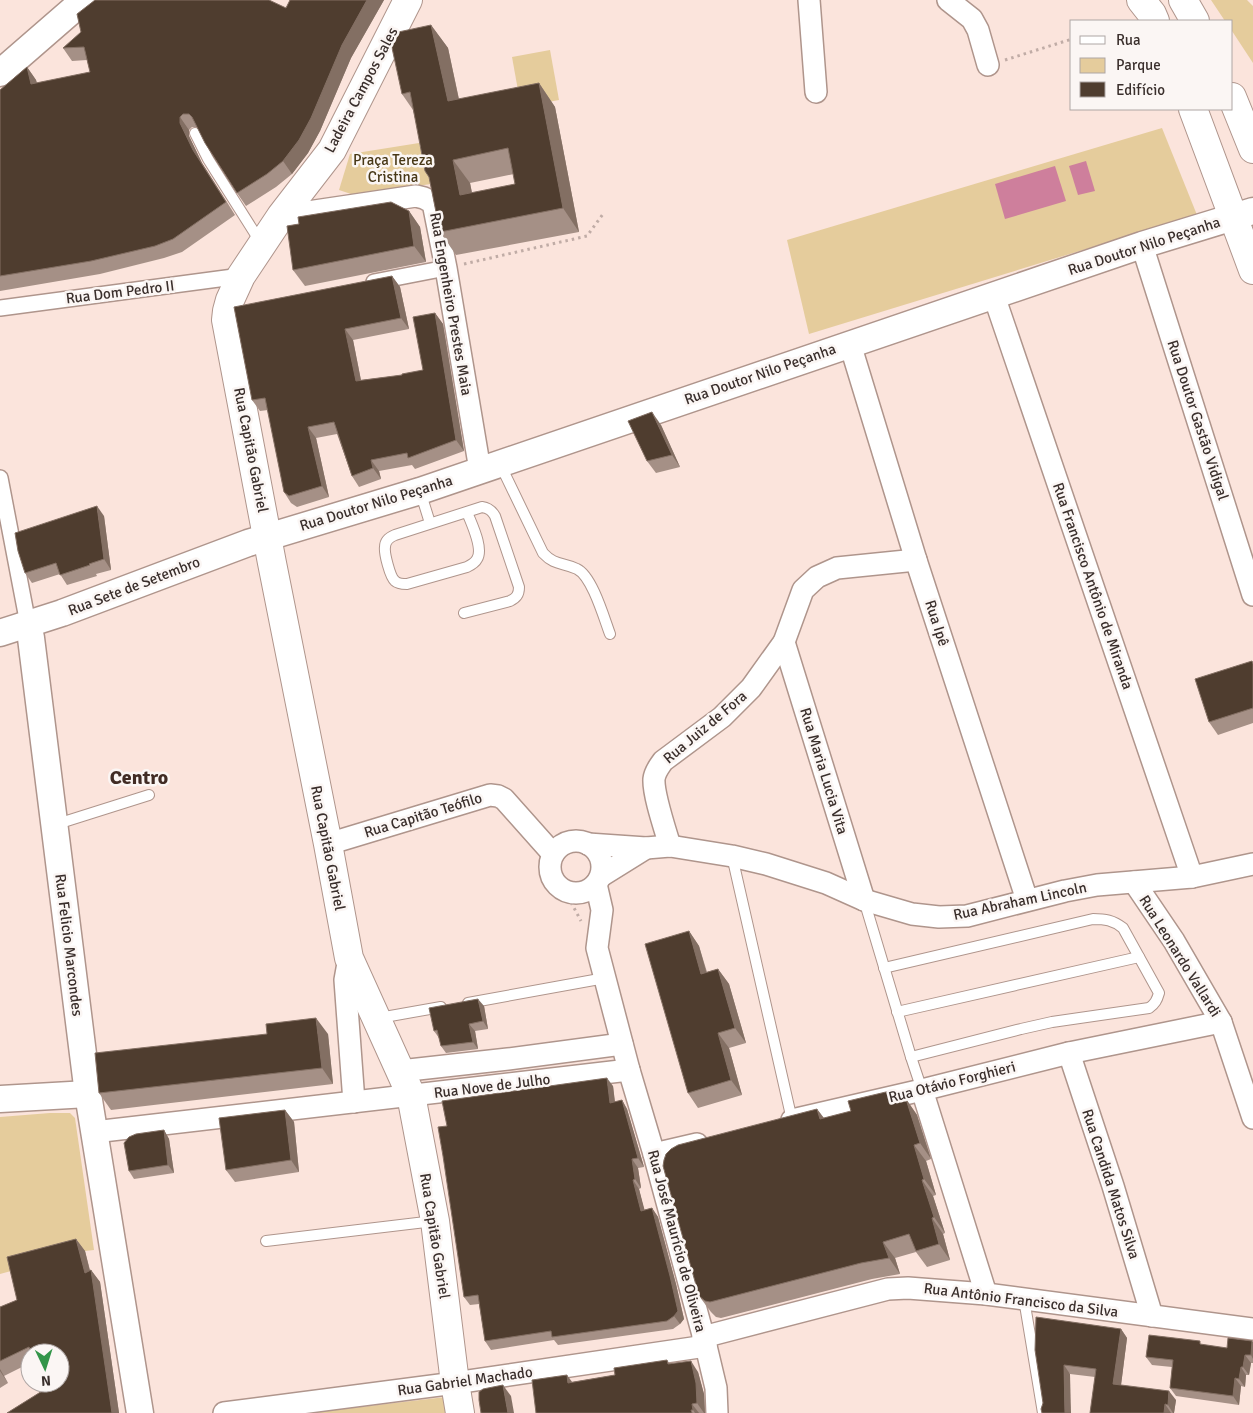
<svg xmlns="http://www.w3.org/2000/svg" width="1253" height="1413" font-family="Signika,sans-serif">
  <rect width="100%" height="100%" fill="#fbe4dc"/>
  <g fill="#e5cc9c">
    <polygon points="1211,0 1247,0 1253,6 1253,63 1232,31 1232,21 1225,21"/>
    <polygon points="550,50 559,100 521,107 512,57"/>
    <polygon points="1162,128 1197,215 809,334 787,240"/>
    <polygon points="419,143 431,184 354,195 339,190 350,154"/>
    <polygon points="50,1113 70,1113 75,1118 94,1250 85,1251 0,1274 0,1117"/>
    <polygon points="446,1397 448,1413 309,1413"/>
  </g>
  <g fill="#ce7f9c">
    <polygon points="1086,161 1095,191 1078,195 1069,166"/>
    <polygon points="1055,166 1066,201 1005,219 995,184"/>
  </g>
  <g fill="none" stroke-linecap="round" stroke-linejoin="round">
    <defs>
      <g id="service">
        <polyline points="195,133 208,159 261,243"/>
        <path d="M500,464L543,553C555,566 563,562 577,569C592,576 604,618 610,634"/>
        <polyline points="420,491 430,523"/>
        <path d="M464,613L510,601C516,598 519,595 519,587L495,516C492,511 489,508 482,507L395,535C390,537 385,541 385,547C384,553 390,577 395,581C398,584 403,584 407,584L467,567C471,565 475,563 477,559C484,548 471,523 467,512"/>
        <polyline points="54,825 149,795"/>
        <polyline points="732,856 792,1120"/>
        <polyline points="864,900 911,1057 922,1090"/>
        <path d="M884,968L1093,919C1105,919 1113,920 1123,928L1159,993C1157,1000 1155,1004 1149,1008L1052,1022L1021,1029L911,1057"/>
        <polyline points="468,1003 605,978"/>
        <polyline points="897,1012 1139,957"/>
        <polyline points="379,1018 441,1007"/>
        <polyline points="266,1241 434,1221"/>
        <polyline points="1024,1299 1043,1413"/>
      </g>
      <g id="pedestrian">
        <polyline points="374,282 446,268"/>
        <polyline points="0,308 241,276"/>
        <polyline points="0,478 28,624"/>
      </g>
      <g id="minor">
        <polyline points="809,0 816,92"/>
        <polyline points="948,0 972,19 978,30 988,65"/>
        <polyline points="281,216 416,196 424,198 433,203 446,268 480,470"/>
        <polyline points="1142,245 1253,595"/>
        <polyline points="994,296 1192,877"/>
        <polyline points="850,344 916,560 1027,900"/>
        <polyline points="784,642 864,900"/>
        <circle cx="576" cy="867" r="26"/>
        <polyline points="328,844 490,795 498,796 504,799 553,854"/>
        <polyline points="588,844 646,848 670,846 732,856 766,864 826,883 864,900 912,914 939,917 967,916 1065,891 1097,885 1192,877 1253,864"/>
        <path d="M670,846C665,829 653,794 654,779C655,771 659,767 663,761L722,717L751,688L784,642L803,590L817,577L837,568L916,560"/>
        <polyline points="601,876 646,848"/>
        <polyline points="1134,882 1174,941 1221,1022 1253,1118"/>
        <polyline points="596,884 602,910 597,948 629,1070 654,1154 706,1346 716,1388 717,1413"/>
        <polyline points="349,958 345,980 354,1102"/>
        <polyline points="1069,1053 1113,1186 1152,1316"/>
        <polyline points="400,1071 508,1059 622,1044"/>
        <polyline points="922,1090 986,1294"/>
        <polyline points="792,1120 922,1090 1069,1053 1221,1022"/>
        <polyline points="94,1132 629,1070"/>
        <polyline points="654,1154 697,1144"/>
        <polyline points="703,1337 888,1289 908,1288 986,1294 1253,1329"/>
        <polyline points="224,1413 455,1383 706,1346"/>
      </g>
      <g id="tertiary">
        <polyline points="0,73 84,0"/>
        <polyline points="28,624 31,638 88,1094 140,1413"/>
        <polyline points="0,633 62,613 248,543 420,491 1142,245 1253,211"/>
        <polyline points="0,1099 88,1094"/>
      </g>
      <g id="secondary">
        <polyline points="408,0 332,150 281,216 241,276 230,300 227,311 226,320 272,563 328,844 349,958 411,1095 435,1221 455,1383 460,1413"/>
        <polyline points="1141,0 1152,14 1155,21"/>
        <polyline points="1183,0 1195,21"/>
        <polyline points="1232,97 1253,149"/>
        <polyline points="1193,109 1253,270"/>
      </g>
    </defs>
    <use href="#service" stroke="#af958c" stroke-width="12"/>
    <use href="#pedestrian" stroke="#af958c" stroke-width="18"/>
    <use href="#minor" stroke="#af958c" stroke-width="24"/>
    <use href="#tertiary" stroke="#af958c" stroke-width="29"/>
    <use href="#secondary" stroke="#af958c" stroke-width="30"/>
    <g stroke="#c0aca6" stroke-width="3" stroke-dasharray="2.5 4" stroke-linecap="butt">
      <polyline points="1005,60 1072,39"/>
      <polyline points="464,264 587,236 603,214"/>
      <polyline points="565,891 581,921"/>
    </g>
    <use href="#service" stroke="#fff" stroke-width="10"/>
    <use href="#pedestrian" stroke="#fff" stroke-width="15"/>
    <use href="#minor" stroke="#fff" stroke-width="21"/>
    <use href="#tertiary" stroke="#fff" stroke-width="26"/>
    <use href="#secondary" stroke="#fff" stroke-width="28"/>
  </g>
  <g fill="#a59086" fill-rule="evenodd">
    <polygon points="290,0 384,0 351,58 320,131 308,153 292,174 276,187 246,206 237,193 197,127 192,127 189,130 189,136 202,163 235,215 182,252 164,258 100,274 0,291 0,90 27,67 36,80 37,83 90,72 87,60 72,61 63,48 286,8"/>
    <path d="M431,25L448,48L459,99L539,83L555,107L579,232L456,255L440,232L429,177L413,110L402,94ZM514,174L515,184L472,193L470,183Z"/>
    <polygon points="409,211 420,227 426,262 305,286 293,270"/>
    <polygon points="392,276 400,287 409,329 353,340 361,380 402,375 423,370 435,313 443,324 464,451 415,469 412,465 379,471 381,479 359,487 352,476 337,434 316,438 329,497 297,507 291,503 284,492 268,410 260,411 252,400"/>
    <polygon points="661,425 680,467 656,473 647,461"/>
    <polygon points="104,516 111,570 96,574 97,576 67,585 60,574 32,583 25,573"/>
    <polygon points="1252,661 1253,663 1253,723 1218,735 1209,722"/>
    <polygon points="689,931 699,946 707,972 718,969 729,984 746,1043 729,1048 742,1095 698,1108 688,1093"/>
    <polygon points="484,1006 488,1029 475,1031 478,1049 446,1053 441,1046 439,1038 434,1031"/>
    <polygon points="267,1034 328,1034 333,1084 111,1110 99,1093"/>
    <polygon points="613,1086 615,1102 622,1100 627,1109 644,1167 638,1168 641,1188 639,1189 644,1210 652,1208 658,1217 676,1284 684,1319 680,1324 673,1329 558,1345 554,1340 491,1350 485,1341 479,1304 470,1305 464,1297 447,1126"/>
    <polygon points="906,1099 917,1115 931,1159 926,1161 936,1195 933,1196 945,1233 943,1234 950,1260 927,1267 916,1252 895,1258 900,1274 872,1279 721,1318 716,1317 711,1312 699,1296 817,1109 824,1118"/>
    <polygon points="285,1110 294,1122 299,1172 235,1182 226,1170"/>
    <polygon points="164,1130 169,1139 174,1173 134,1179 129,1171"/>
    <polygon points="76,1239 85,1251 90,1270 91,1270 100,1282 119,1413 7,1413 47,1388 60,1353 30,1353 30,1363 4,1376 8,1383 0,1388 0,1307 17,1300"/>
    <polygon points="1121,1329 1127,1338 1121,1385 1176,1400 1174,1413 1090,1413 1095,1377 1070,1374 1035,1350"/>
    <polygon points="1253,1342 1253,1363 1251,1363 1249,1375 1246,1375 1245,1387 1241,1386 1239,1405 1176,1396 1170,1388 1172,1367 1152,1365 1146,1357 1203,1345 1227,1348"/>
    <polygon points="667,1360 670,1364 698,1372 704,1394 705,1413 536,1413 572,1382 615,1375"/>
  </g>
  <g fill="#836f63">
    <polygon points="367,0 384,0 351,58 320,131 308,153 292,174 283,161 342,45"/>
    <polygon points="431,25 448,48 464,124 448,101"/>
    <polygon points="27,67 36,80 40,97 31,84"/>
    <polygon points="539,83 555,107 579,232 563,208"/>
    <polygon points="180,117 189,130 189,136 202,163 235,215 193,150 180,123"/>
    <polygon points="453,160 470,183 477,219 460,195"/>
    <polygon points="409,211 420,227 426,262 414,246"/>
    <polygon points="392,276 400,287 409,329 401,318"/>
    <polygon points="435,313 443,324 464,451 456,440"/>
    <polygon points="345,329 353,340 363,391 356,381"/>
    <polygon points="652,412 661,425 680,467 672,455"/>
    <polygon points="308,427 316,438 329,497 322,486"/>
    <polygon points="371,460 379,471 381,479 373,468"/>
    <polygon points="97,506 104,516 111,570 104,559"/>
    <polygon points="689,931 699,946 711,989 701,974"/>
    <polygon points="718,969 729,984 746,1043 735,1028"/>
    <polygon points="478,999 484,1006 488,1029 483,1021"/>
    <polygon points="316,1018 328,1034 333,1084 322,1068"/>
    <polygon points="469,1024 475,1031 478,1049 473,1042"/>
    <polygon points="718,1033 729,1048 742,1095 731,1080"/>
    <polygon points="607,1078 613,1086 616,1112 610,1103"/>
    <polygon points="906,1099 917,1115 931,1159 920,1143"/>
    <polygon points="622,1100 627,1109 644,1167 638,1158"/>
    <polygon points="817,1109 828,1124 820,1119"/>
    <polygon points="285,1110 294,1122 299,1172 291,1160"/>
    <polygon points="164,1130 169,1139 174,1173 168,1165"/>
    <polygon points="914,1145 926,1161 936,1195 924,1179"/>
    <polygon points="632,1159 638,1168 641,1188 635,1179"/>
    <polygon points="633,1180 639,1189 647,1219 641,1211"/>
    <polygon points="922,1180 933,1196 945,1233 934,1217"/>
    <polygon points="652,1208 658,1217 676,1284 684,1319 680,1324 674,1316"/>
    <polygon points="932,1218 943,1234 950,1260 939,1244"/>
    <polygon points="76,1239 85,1251 93,1284 91,1270 100,1282 119,1413 112,1413 85,1273"/>
    <polygon points="883,1242 895,1258 900,1274 889,1258"/>
    <polygon points="1121,1329 1127,1338 1120,1393 1113,1384"/>
    <polygon points="1252,1341 1253,1342 1253,1359 1251,1355"/>
    <polygon points="1245,1355 1251,1363 1249,1375 1243,1367"/>
    <polygon points="691,1361 698,1372 704,1394 705,1413 704,1413 697,1403"/>
    <polygon points="1064,1365 1070,1374 1071,1413 1065,1413"/>
    <polygon points="1241,1367 1246,1375 1245,1387 1239,1379"/>
    <polygon points="0,1369 8,1383 0,1371"/>
    <polygon points="567,1375 575,1386 568,1383"/>
    <polygon points="1235,1378 1241,1386 1239,1405 1233,1396"/>
    <polygon points="503,1385 511,1396 514,1413 508,1413"/>
    <polygon points="1169,1391 1176,1400 1174,1413 1173,1413 1168,1405"/>
    <polygon points="692,1404 699,1413 695,1413 693,1410"/>
    <polygon points="1165,1404 1171,1413 1164,1413"/>
  </g>
  <g fill="#4f3d2f" stroke="#836f63" fill-rule="evenodd">
    <polygon points="95,0 269,0 286,8 290,0 367,0 342,45 311,118 299,140 283,161 267,174 237,193 205,143 192,117 189,114 183,114 180,117 180,123 193,150 226,202 173,239 155,246 91,261 0,276 0,90 27,67 31,84 90,72 84,47 63,48 81,32 77,14"/>
    <path d="M431,25L448,101L539,83L563,208L440,232L429,177L425,171L410,92L402,94L389,34ZM508,148L515,184L460,195L453,160Z"/>
    <polygon points="391,202 409,211 414,246 293,270 287,226 299,224 298,217"/>
    <polygon points="392,276 401,318 345,329 356,381 402,375 402,374 423,370 413,317 435,313 456,440 408,458 407,453 371,460 373,468 352,476 334,422 308,427 322,486 289,496 284,492 265,398 252,400 234,307"/>
    <polygon points="652,412 672,455 647,461 628,421"/>
    <polygon points="97,506 104,559 89,564 90,565 60,575 56,563 25,573 18,551 15,533"/>
    <polygon points="1252,661 1253,664 1253,708 1209,722 1195,679"/>
    <polygon points="689,931 701,974 718,969 735,1028 718,1033 731,1080 688,1093 645,944"/>
    <polygon points="478,999 483,1021 469,1024 473,1042 441,1046 437,1030 434,1031 429,1008"/>
    <polygon points="316,1018 322,1068 99,1093 95,1053 267,1034 266,1024"/>
    <polygon points="607,1078 610,1103 622,1100 638,1158 632,1159 635,1179 633,1180 641,1211 652,1208 670,1276 678,1311 674,1316 667,1321 552,1337 551,1331 485,1341 478,1295 464,1297 443,1156 438,1127 447,1126 442,1101"/>
    <polygon points="890,1091 906,1099 920,1143 914,1145 924,1179 922,1180 934,1217 932,1218 939,1244 916,1251 909,1234 883,1242 889,1258 861,1263 710,1302 705,1301 699,1296 663,1166 664,1160 666,1154 671,1149 678,1145 817,1109 820,1119 851,1111 848,1101"/>
    <polygon points="285,1110 291,1160 226,1170 219,1118"/>
    <polygon points="164,1130 168,1165 129,1171 124,1143 129,1137 136,1134"/>
    <polygon points="76,1239 85,1273 91,1270 112,1413 7,1413 47,1388 45,1383 60,1383 60,1353 32,1353 29,1347 0,1361 0,1307 17,1300 7,1257"/>
    <polygon points="1036,1317 1121,1329 1113,1384 1169,1391 1168,1405 1165,1404 1164,1413 1090,1413 1096,1369 1064,1365 1065,1413 1042,1413 1041,1409 1043,1403 1035,1350"/>
    <polygon points="1149,1335 1200,1341 1200,1344 1227,1348 1228,1338 1252,1341 1251,1355 1245,1355 1243,1367 1241,1367 1239,1379 1235,1378 1233,1396 1170,1388 1173,1360 1146,1357"/>
    <polygon points="667,1360 668,1364 691,1361 696,1383 697,1403 692,1404 693,1410 691,1410 692,1413 536,1413 532,1380 567,1375 568,1383 615,1375 614,1368"/>
    <polygon points="503,1385 508,1413 481,1413 479,1400 479,1392 483,1389"/>
  </g>
  <g text-anchor="middle" stroke-width="5" stroke-linejoin="round" paint-order="stroke">
    <g font-size="15" fill="#3a2f2c" stroke="#fbf6f4">
      <text transform="translate(361 90) rotate(-62)" y="5">Ladeira Campos Sales</text>
      <text transform="translate(1144 246) rotate(-18)" y="5">Rua Doutor Nilo Peçanha</text>
      <text transform="translate(120 292) rotate(-7)" y="5">Rua Dom Pedro II</text>
      <text transform="translate(451 304) rotate(80)" y="5">Rua Engenheiro Prestes Maia</text>
      <text transform="translate(760 374) rotate(-19)" y="5">Rua Doutor Nilo Peçanha</text>
      <text transform="translate(1198 420) rotate(72)" y="5">Rua Doutor Gastão Vidigal</text>
      <text transform="translate(251 450) rotate(79)" y="5">Rua Capitão Gabriel</text>
      <text transform="translate(376 503) rotate(-17)" y="5">Rua Doutor Nilo Peçanha</text>
      <text transform="translate(134 586) rotate(-21)" y="5">Rua Sete de Setembro</text>
      <text transform="translate(1093 586) rotate(71)" y="5">Rua Francisco Antônio de Miranda</text>
      <text transform="translate(937 623) rotate(72)" y="5">Rua Ipê</text>
      <text transform="translate(705 727) rotate(-40)" y="5">Rua Juiz de Fora</text>
      <text transform="translate(824 771) rotate(73)" y="5">Rua Maria Lucia Vita</text>
      <text transform="translate(423 815) rotate(-17)" y="5">Rua Capitão Teófilo</text>
      <text transform="translate(328 848) rotate(79)" y="5">Rua Capitão Gabriel</text>
      <text transform="translate(1020 901) rotate(-12)" y="5">Rua Abraham Lincoln</text>
      <text transform="translate(69 945) rotate(83)" y="5">Rua Felicio Marcondes</text>
      <text transform="translate(1180 956) rotate(58)" y="5">Rua Leonardo Vallardi</text>
      <text transform="translate(952 1082) rotate(-14)" y="5">Rua Otávio Forghieri</text>
      <text transform="translate(492 1086) rotate(-7)" y="5">Rua Nove de Julho</text>
      <text transform="translate(1111 1184) rotate(72)" y="5">Rua Candida Matos Silva</text>
      <text transform="translate(435 1236) rotate(81)" y="5">Rua Capitão Gabriel</text>
      <text transform="translate(677 1241) rotate(75)" y="5">Rua José Maurício de Oliveira</text>
      <text transform="translate(1021 1300) rotate(7)" y="5">Rua Antônio Francisco da Silva</text>
      <text transform="translate(465 1381) rotate(-8)" y="5">Rua Gabriel Machado</text>
    </g>
    <g font-size="15" fill="#483817" stroke="#fbf6f4">
      <text x="393" y="165">Praça Tereza<tspan x="393" dy="17">Cristina</tspan></text>
    </g>
    <g font-size="20" font-weight="bold" fill="#412c25" stroke="#fbf6f4">
      <text x="139" y="784">Centro</text>
    </g>
  </g>
  <rect x="1070" y="20" width="162" height="90" fill="#fbf6f4" stroke="#aea6a4"/>
  <rect x="1080" y="36" width="25" height="8" fill="#ffffff" stroke="#aea6a4"/>
  <text x="1116" y="45" font-size="15" fill="#3a2f2c">Rua</text>
  <rect x="1080" y="58" width="25" height="15" fill="#e5cc9c" stroke="#aea6a4"/>
  <text x="1116" y="70" font-size="15" fill="#3a2f2c">Parque</text>
  <rect x="1080" y="82" width="25" height="15" fill="#4f3d2f" stroke="#aea6a4"/>
  <text x="1116" y="95" font-size="15" fill="#3a2f2c">Edifício</text>
  <g transform="translate(45 1368) rotate(176)"><circle r="24" fill="#fbf6f4" stroke="#aea6a4"/>
  <path d="M0-4L9 19L0 12L-9 19Z" fill="#339549"/>
  <text y="-8" font-size="14" font-weight="bold" text-anchor="middle" fill="#3a2f2c">N</text>
  </g>
</svg>
